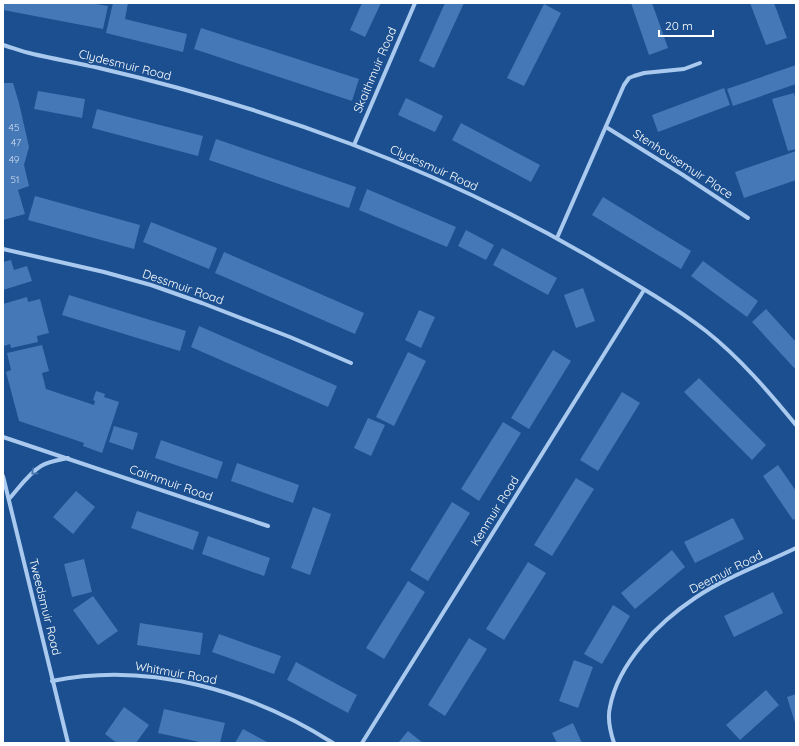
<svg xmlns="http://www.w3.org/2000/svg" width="799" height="746" font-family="Quicksand,sans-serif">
  <rect width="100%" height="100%" fill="#1b4f8f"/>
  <g fill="#4478b7">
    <polygon points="3,3 90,3 108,6 103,29 3,10"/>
    <polygon points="113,3 128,3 125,19 187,34 183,52 106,33"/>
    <polygon points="362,3 381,3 365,37 350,30"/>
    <polygon points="445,3 464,3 434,68 419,61"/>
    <polygon points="631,3 652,3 668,48 649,55"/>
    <polygon points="750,3 774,3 787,38 766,45"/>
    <polygon points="544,4 561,13 524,86 507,78"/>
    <polygon points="201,28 359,79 352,101 194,49"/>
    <polygon points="796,65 796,84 733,106 727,89"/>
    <polygon points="3,83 13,83 19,103 29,147 24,165 29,186 18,190 25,214 3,220"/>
    <polygon points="724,88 730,105 658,132 652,115"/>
    <polygon points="38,91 85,99 82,118 34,109"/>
    <polygon points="794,93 796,101 796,149 788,151 772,99"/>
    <polygon points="406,98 443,116 435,132 398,115"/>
    <polygon points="97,109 203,136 198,156 92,128"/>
    <polygon points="461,123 540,165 531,182 452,140"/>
    <polygon points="216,139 356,187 349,208 209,160"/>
    <polygon points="796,151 796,180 744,198 735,172"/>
    <polygon points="367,189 456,227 447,247 359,210"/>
    <polygon points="35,196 140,225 134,249 28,220"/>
    <polygon points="603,197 691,251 681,269 592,215"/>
    <polygon points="151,222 217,248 209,269 143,242"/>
    <polygon points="466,230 494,245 486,260 458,246"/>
    <polygon points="502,248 557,278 548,295 493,265"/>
    <polygon points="224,252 364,313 355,334 215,273"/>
    <polygon points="11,260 14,270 27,266 32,281 3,290 3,262"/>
    <polygon points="703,261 758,301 747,317 691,276"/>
    <polygon points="583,288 595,321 576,328 564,295"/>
    <polygon points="69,295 186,331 180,351 62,315"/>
    <polygon points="27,297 28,302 40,299 49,333 37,336 38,342 11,348 10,344 4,346 3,341 3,304"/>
    <polygon points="766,309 796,342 796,370 752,322"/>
    <polygon points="419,310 435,317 421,348 405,340"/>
    <polygon points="199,326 337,386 328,407 191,347"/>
    <polygon points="42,345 49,371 42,373 46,389 94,405 95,401 93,400 96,391 105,394 104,397 119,402 102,453 83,446 84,443 19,421 6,372 11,370 7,353"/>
    <polygon points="553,350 571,361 529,429 511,418"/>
    <polygon points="408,352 426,361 394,426 376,417"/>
    <polygon points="699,378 766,445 752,460 684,392"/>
    <polygon points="622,392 640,403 598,471 580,460"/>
    <polygon points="368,418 385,425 371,456 354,448"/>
    <polygon points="503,422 521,433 479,501 461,489"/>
    <polygon points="114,426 138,433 133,450 109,442"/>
    <polygon points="161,440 223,462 217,479 155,458"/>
    <polygon points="237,463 299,485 293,503 231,481"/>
    <polygon points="778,465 796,491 796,518 793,520 763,476"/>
    <polygon points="576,478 594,489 552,556 534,545"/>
    <polygon points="76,491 95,507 73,534 53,517"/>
    <polygon points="452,502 470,513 428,581 410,570"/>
    <polygon points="313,507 331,514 310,575 291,568"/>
    <polygon points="137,511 199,532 193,550 131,528"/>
    <polygon points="733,518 744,539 695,563 684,542"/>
    <polygon points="208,536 270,558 264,576 202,554"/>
    <polygon points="672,550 685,567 635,609 621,593"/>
    <polygon points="84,559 92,592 72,597 64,564"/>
    <polygon points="528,562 546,573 504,640 486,629"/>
    <polygon points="408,581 425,592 384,659 366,648"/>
    <polygon points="773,592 783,613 734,637 724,616"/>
    <polygon points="93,596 118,631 98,645 73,610"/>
    <polygon points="613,605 630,616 602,664 584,654"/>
    <polygon points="140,623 203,633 200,655 137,645"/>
    <polygon points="219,634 281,656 274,674 212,652"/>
    <polygon points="469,638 487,649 445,716 428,705"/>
    <polygon points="574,660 593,667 578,708 559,701"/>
    <polygon points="296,662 357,695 348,713 287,680"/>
    <polygon points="766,690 779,705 740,740 726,725"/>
    <polygon points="796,694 796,726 787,697"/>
    <polygon points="124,707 149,725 136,743 117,743 105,734"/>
    <polygon points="164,709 225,723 220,743 204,743 158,733"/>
    <polygon points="573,723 582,743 557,743 552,733"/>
    <polygon points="243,729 269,743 235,743"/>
    <polygon points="408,731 423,743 398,743"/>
  </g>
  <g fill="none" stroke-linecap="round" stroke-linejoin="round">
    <g stroke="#a9c9ee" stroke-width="4">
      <path d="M3,45C13,48 23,52 33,54C55,59 77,63 99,68C268,107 439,169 588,256C627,279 671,304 706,331C740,358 769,392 796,425"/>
      <polyline points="606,127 683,175 748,218"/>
      <polyline points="354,145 415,3"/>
      <polyline points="557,238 624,85 629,78 634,76 644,73 684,69 700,63"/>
      <polyline points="3,249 104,272 151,285 202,303 290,337 351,363"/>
      <polyline points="3,437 268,526"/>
      <polyline points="3,476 68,743"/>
      <path d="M9,499C19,488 28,474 41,466C49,461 59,460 68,458"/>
      <path d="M52,681C149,661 251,691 333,743"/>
      <polyline points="362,743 644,290"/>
      <path d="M614,743C610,731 607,719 610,707C618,663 659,622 695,598C726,577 763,564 796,548"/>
    </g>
  </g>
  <defs><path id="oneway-chevron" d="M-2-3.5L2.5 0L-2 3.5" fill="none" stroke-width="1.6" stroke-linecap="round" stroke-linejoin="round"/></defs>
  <use stroke="#4674ac" href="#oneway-chevron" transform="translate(34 472) rotate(139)"/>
  <g text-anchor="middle" stroke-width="3" stroke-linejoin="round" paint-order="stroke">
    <g font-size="10" fill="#d0dded">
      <text x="14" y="131">45</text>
      <text x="16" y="146">47</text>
      <text x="14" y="163">49</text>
      <text x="15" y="183">51</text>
    </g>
    <g font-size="12" fill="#fff" stroke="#1b4f8f">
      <text transform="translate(125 65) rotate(14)" y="4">Clydesmuir Road</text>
      <text transform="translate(375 70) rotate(-67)" y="4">Skaithmuir Road</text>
      <text transform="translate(683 164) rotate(33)" y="4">Stenhousemuir Place</text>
      <text transform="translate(434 168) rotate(24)" y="4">Clydesmuir Road</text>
      <text transform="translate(183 287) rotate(19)" y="4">Dessmuir Road</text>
      <text transform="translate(171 483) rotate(19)" y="4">Cairnmuir Road</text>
      <text transform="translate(495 511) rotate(-58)" y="4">Kenmuir Road</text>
      <text transform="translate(726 572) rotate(-27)" y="4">Deemuir Road</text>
      <text transform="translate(45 607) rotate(76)" y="4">Tweedsmuir Road</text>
      <text transform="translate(176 673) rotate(10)" y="4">Whitmuir Road</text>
    </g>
  </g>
  <rect width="799" height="746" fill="none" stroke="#ffffff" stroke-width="8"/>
  <path d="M659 30v6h54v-6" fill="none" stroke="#ffffff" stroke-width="2"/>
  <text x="665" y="30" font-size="12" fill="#ffffff" stroke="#1b4f8f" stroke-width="3" paint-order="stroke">20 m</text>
</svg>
